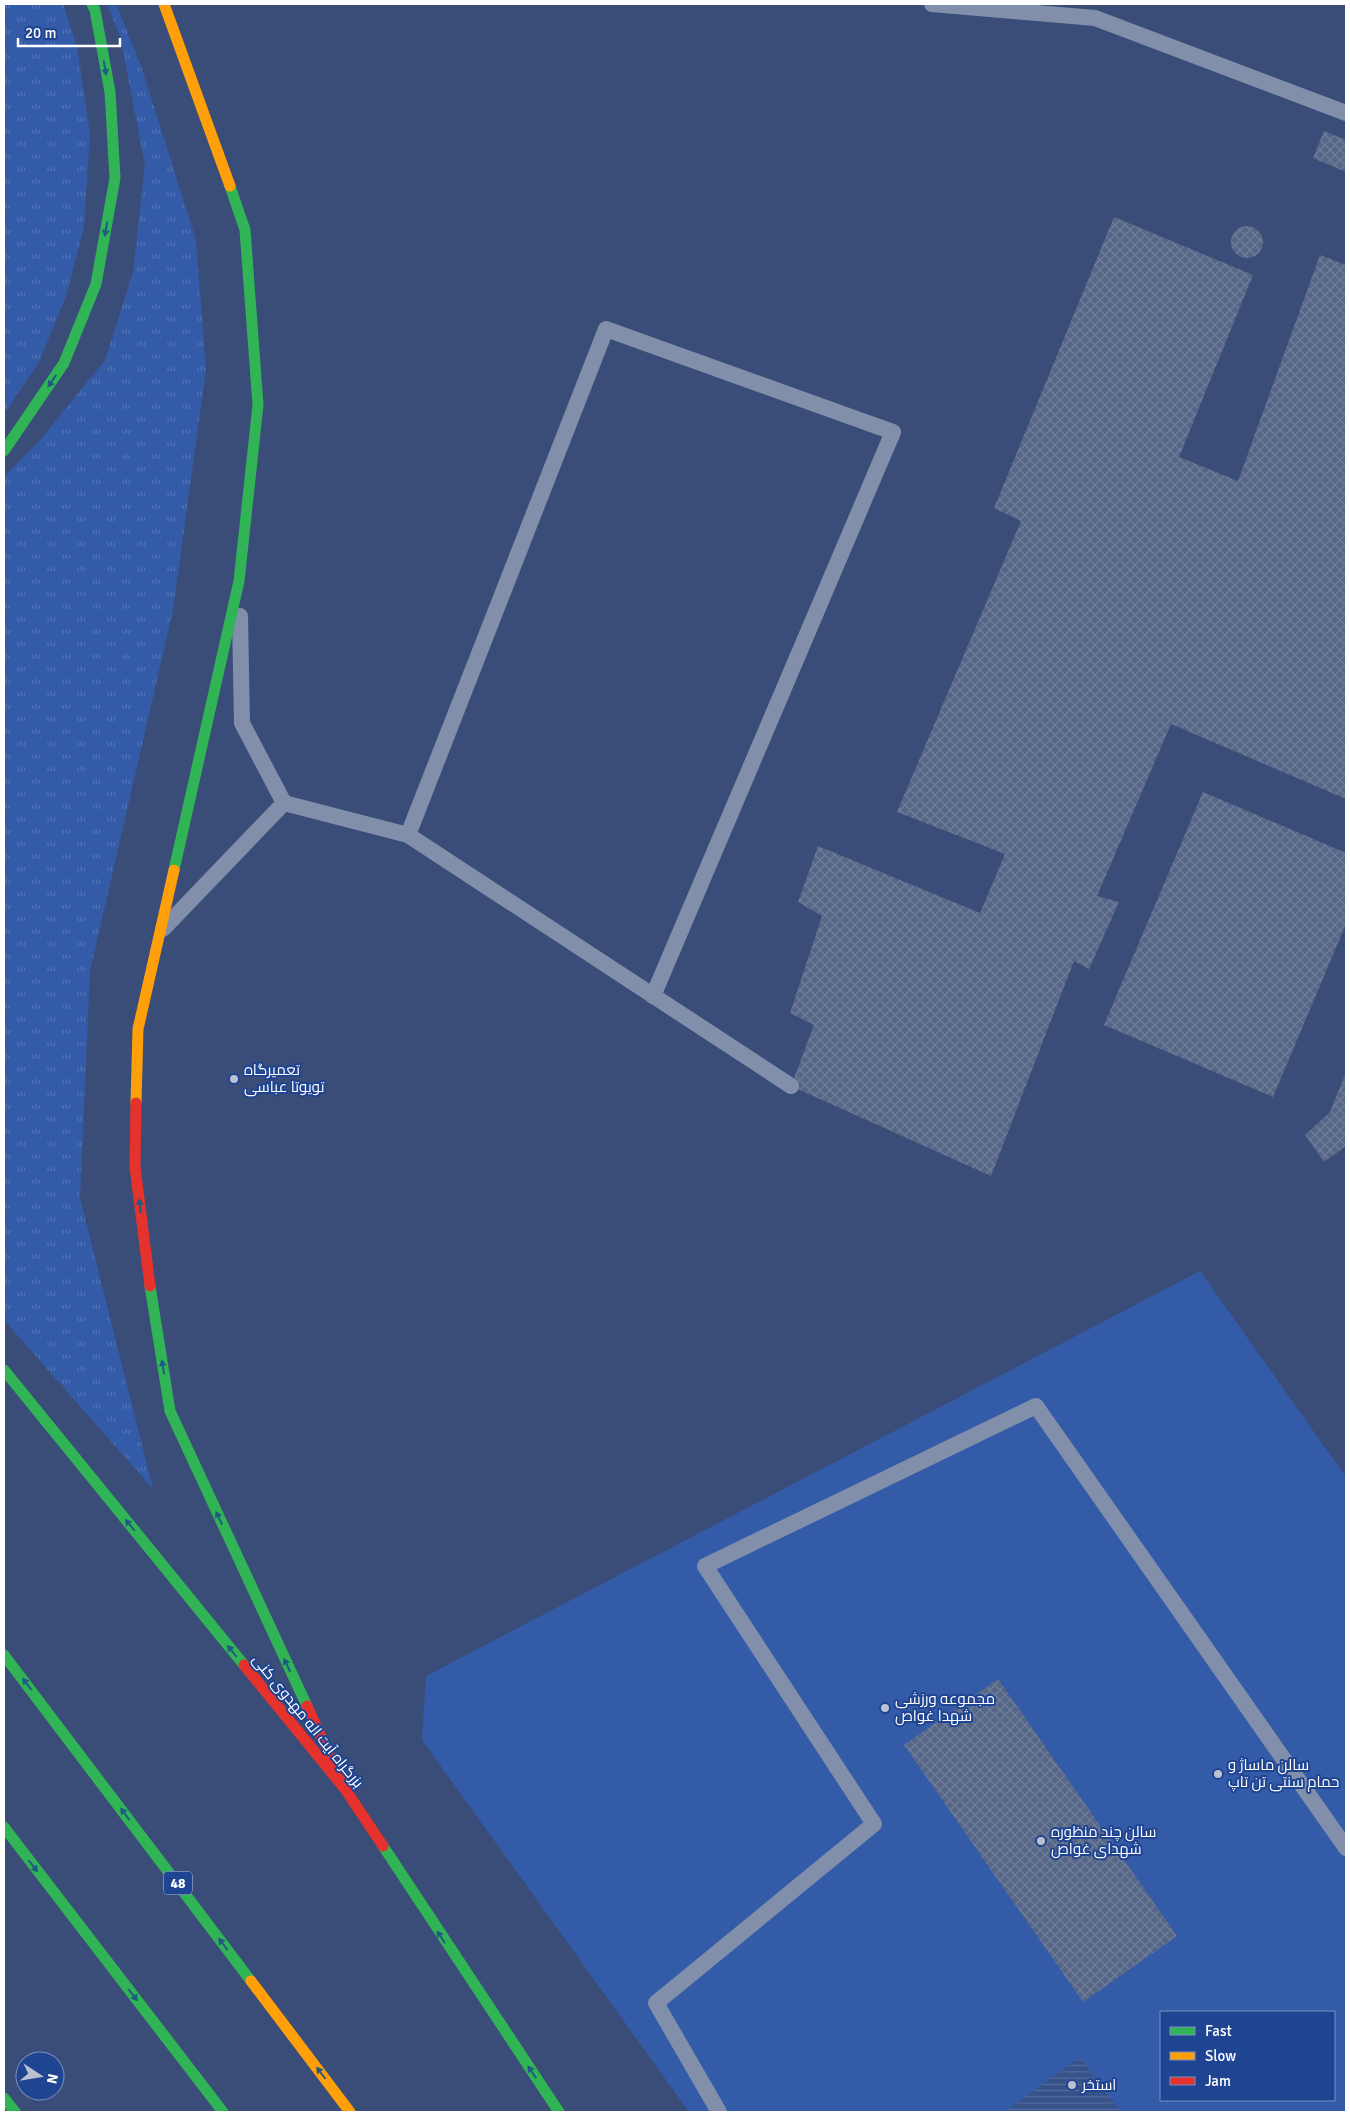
<svg xmlns="http://www.w3.org/2000/svg" width="1350" height="2116" font-family="Signika,Cairo,sans-serif">
  <defs>
    <pattern id="grass-tufts" width="24" height="20" patternUnits="userSpaceOnUse" patternTransform="scale(1.25)"><rect width="24" height="20" fill="#345ba8"/><path d="M3 7l-1-3M5 7V3M7 7l1-3M15 17l-1-3M17 17v-4M19 17l1-3" fill="none" stroke="#5274b5"/></pattern>
    <pattern id="water-rules" width="6" height="5" patternUnits="userSpaceOnUse" patternTransform="scale(1.25)"><rect width="6" height="5" fill="#375289"/><path d="M0 2.5h6" fill="none" stroke="#556c9b"/></pattern>
    <pattern id="building-cross-hatch" width="8" height="8" patternUnits="userSpaceOnUse" patternTransform="scale(1.25)"><rect width="8" height="8" fill="#566687"/><path d="M0 0l8 8M0 8l8-8" fill="none" stroke="#6f7d99"/></pattern>
  </defs>
  <rect width="100%" height="100%" fill="#394d78"/>
  <g fill="url(#grass-tufts)">
    <polygon points="4,4 63,4 77,47 90,134 84,227 66,296 39,362 4,414"/>
    <polygon points="107,4 116,4 141,66 196,240 206,369 173,610 90,971 80,1198 153,1489 4,1320 4,477 41,439 105,360 133,272 145,165 120,36"/>
  </g>
  <path fill="#345ba8" fill-rule="evenodd" d="M1200,1271L1346,1477V2112H689L422,1740L426,1676ZM1161,2012H1334V2100H1161Z"/>
  <polygon fill="url(#water-rules)" points="1080,2057 1121,2112 1005,2112"/>
  <g fill="url(#building-cross-hatch)">
    <polygon points="1324,131 1346,140 1346,172 1313,158"/>
    <polygon points="1114,217 1253,275 1179,457 1238,481 1320,255 1346,265 1346,799 1171,724 1097,896 1119,902 1089,969 1074,961 991,1176 791,1086 814,1025 790,1013 822,916 798,902 818,846 980,913 1005,854 897,812 1021,521 994,508"/>
    <circle cx="1247" cy="242" r="16"/>
    <polygon points="1203,792 1346,853 1346,924 1273,1097 1104,1025"/>
    <polygon points="1346,1072 1346,1146 1324,1162 1305,1135 1330,1112"/>
    <polygon points="998,1679 1177,1936 1083,2002 904,1745"/>
  </g>
  <g fill="none" stroke-linecap="round" stroke-linejoin="round">
    <g stroke="#818fab" stroke-width="16">
      <polyline points="932,4 1095,18 1346,113"/>
      <polyline points="240,616 242,723 284,803"/>
      <polyline points="408,835 606,329 893,432 653,996"/>
      <polyline points="163,929 284,803 408,835 791,1086"/>
      <polyline points="719,2112 656,2003 874,1824 705,1566 1036,1406 1346,1848"/>
    </g>
    <g stroke="#30b455" stroke-width="11">
      <polyline points="4,451 64,363 96,284 115,178 110,92 95,10 92,4"/>
      <polyline points="174,870 239,581 258,405 245,230 230,186"/>
      <polyline points="150,1286 170,1411 307,1706"/>
      <polyline points="4,1370 244,1665"/>
      <polyline points="4,1655 251,1981"/>
      <polyline points="4,1827 223,2112"/>
      <polyline points="383,1846 559,2112"/>
      <polyline points="4,2098 15,2112"/>
    </g>
    <g stroke="#ff9f0a" stroke-width="11">
      <polyline points="164,4 230,186"/>
      <polyline points="136,1103 138,1029 174,870"/>
      <polyline points="251,1981 350,2112"/>
    </g>
    <g stroke="#e5322d" stroke-width="11">
      <polyline points="136,1103 135,1167 150,1286"/>
      <polyline points="244,1665 345,1789 383,1846"/>
      <polyline points="307,1706 345,1789"/>
    </g>
  </g>
  <defs><path id="oneway-solid" d="M-6-.8H1V-3.2L6.5 0L1 3.2V.8H-6Z" transform="scale(1.25)"/></defs>
  <g fill="#225a86">
    <use href="#oneway-solid" transform="translate(105 68) rotate(80)"/>
    <use href="#oneway-solid" transform="translate(106 229) rotate(100)"/>
    <use href="#oneway-solid" transform="translate(52 381) rotate(124)"/>
    <use href="#oneway-solid" transform="translate(140 1206) rotate(-97)"/>
    <use href="#oneway-solid" transform="translate(163 1367) rotate(-99)"/>
    <use href="#oneway-solid" transform="translate(219 1518) rotate(-115)"/>
    <use href="#oneway-solid" transform="translate(130 1525) rotate(-129)"/>
    <use href="#oneway-solid" transform="translate(232 1651) rotate(-129)"/>
    <use href="#oneway-solid" transform="translate(287 1665) rotate(-115)"/>
    <use href="#oneway-solid" transform="translate(27 1684) rotate(-128)"/>
    <use href="#oneway-solid" transform="translate(125 1814) rotate(-127)"/>
    <use href="#oneway-solid" transform="translate(33 1866) rotate(52)"/>
    <use href="#oneway-solid" transform="translate(441 1937) rotate(-123)"/>
    <use href="#oneway-solid" transform="translate(223 1944) rotate(-127)"/>
    <use href="#oneway-solid" transform="translate(133 1995) rotate(52)"/>
    <use href="#oneway-solid" transform="translate(532 2072) rotate(-124)"/>
    <use href="#oneway-solid" transform="translate(321 2073) rotate(-127)"/>
  </g>
  <g fill="#bac1d0" stroke="#1f4492" stroke-width="2">
    <circle cx="234" cy="1079" r="5"/>
    <circle cx="885" cy="1708" r="5"/>
    <circle cx="1218" cy="1774" r="5"/>
    <circle cx="1041" cy="1841" r="5"/>
    <circle cx="1072" cy="2085" r="5"/>
  </g>
  <g text-anchor="middle" stroke-width="4" stroke-linejoin="round" paint-order="stroke">
    <rect fill="#1f4492" stroke="#bcc7de" stroke-width="1" x="164" y="1871.5" width="28" height="23" rx="4"/>
    <g font-size="14" font-weight="bold" fill="#fff">
      <text x="178" y="1888">48</text>
    </g>
    <g font-size="15" fill="#fff" stroke="#1f4492" text-anchor="start">
      <text x="244" y="1075">تعمیرگاه<tspan x="244" dy="17">تویوتا عباسی</tspan></text>
      <text x="895" y="1704">مجموعه ورزشی<tspan x="895" dy="17">شهدا غواص</tspan></text>
      <text x="1228" y="1770">سالن ماساژ و<tspan x="1228" dy="17">حمام سنتی تن تاپ</tspan></text>
      <text x="1051" y="1837">سالن چند منظوره<tspan x="1051" dy="17">شهدای غواص</tspan></text>
      <text x="1082" y="2090">استخر</text>
    </g>
    <g font-size="15" fill="#fff" stroke="#1f4492">
      <text transform="translate(308 1721) rotate(51)" y="5">بزرگراه آیت اله مهدوی کنی</text>
    </g>
  </g>
  <rect width="1350" height="2116" fill="none" stroke="#ffffff" stroke-width="10"/>
  <rect x="1160" y="2011" width="175" height="90" fill="#1f4492" stroke="#798fbe"/>
  <rect x="1170" y="2027" width="25" height="8" fill="#30b455" stroke="#798fbe"/>
  <text x="1205" y="2036" font-size="15" fill="#ffffff">Fast</text>
  <rect x="1170" y="2052" width="25" height="8" fill="#ff9f0a" stroke="#798fbe"/>
  <text x="1205" y="2061" font-size="15" fill="#ffffff">Slow</text>
  <rect x="1170" y="2077" width="25" height="8" fill="#e5322d" stroke="#798fbe"/>
  <text x="1205" y="2086" font-size="15" fill="#ffffff">Jam</text>
  <g transform="translate(40 2076) rotate(102)"><circle r="24" fill="#1f4492" stroke="#798fbe"/>
  <path d="M0-4L9 19L0 12L-9 19Z" fill="#bac1d0"/>
  <text y="-8" font-size="14" font-weight="bold" text-anchor="middle" fill="#ffffff">N</text>
  </g>
  <path d="M18 38v8h102v-8" fill="none" stroke="#ffffff" stroke-width="2.5"/>
  <text x="25" y="38" font-size="15" fill="#ffffff" stroke="#1f4492" stroke-width="4" paint-order="stroke">20 m</text>
</svg>
